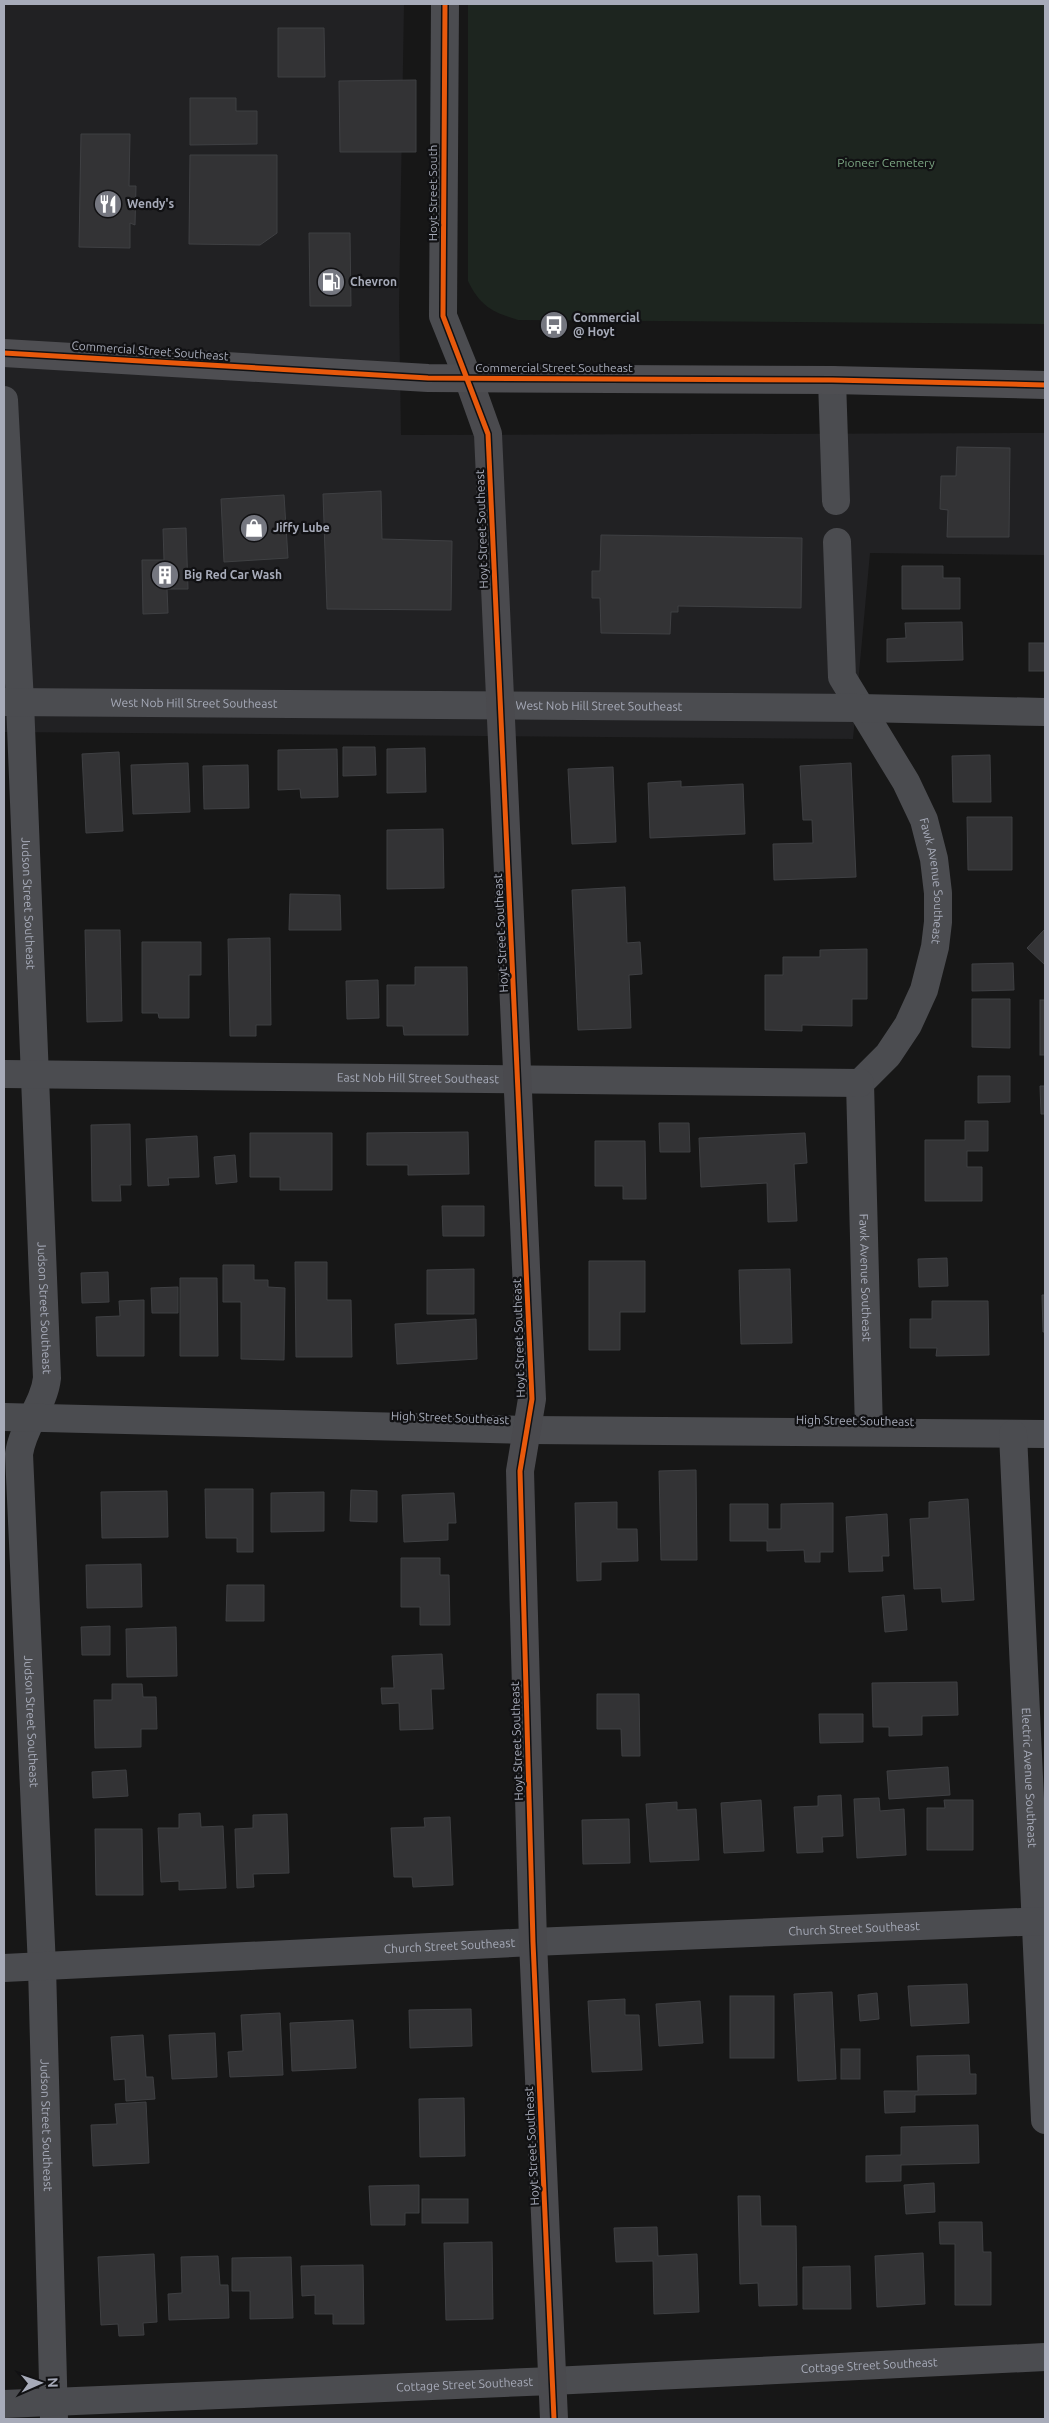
<svg xmlns="http://www.w3.org/2000/svg" width="1049" height="2423" font-family="Ubuntu,sans-serif">
  <rect width="100%" height="100%" fill="#171717"/>
  <polygon fill="#212123" points="4,4 404,4 399,306 401,435 1045,433 1045,555 870,553 853,739 4,732"/>
  <path fill="#1d251f" d="M468,4H1045V324L518,320C492,312 480,306 468,281Z"/>
  <g fill="#333335" stroke="#3f4043">
    <polygon points="278,28 324,28 325,77 278,77"/>
    <polygon points="416,80 416,152 340,152 339,81"/>
    <polygon points="190,98 236,98 236,111 257,111 257,144 190,145"/>
    <polygon points="81,134 130,134 129,186 136,186 135,225 130,223 130,248 79,247"/>
    <polygon points="190,155 277,155 277,233 260,245 189,244"/>
    <polygon points="309,233 350,233 351,306 310,306"/>
    <polygon points="957,447 1010,448 1009,537 947,537 948,510 940,509 941,476 956,476"/>
    <polygon points="381,491 382,539 452,541 451,610 327,609 323,494"/>
    <polygon points="284,495 288,558 224,562 221,499"/>
    <polygon points="186,528 188,589 167,589 168,613 143,614 142,560 164,560 163,529"/>
    <polygon points="601,535 802,538 801,608 678,606 678,612 671,612 670,634 601,633 600,598 592,598 592,571 600,571"/>
    <polygon points="902,566 943,566 943,578 960,578 960,609 902,609"/>
    <polygon points="962,622 963,660 887,662 887,639 906,638 905,623"/>
    <rect x="1029" y="643" width="16" height="28"/>
    <polygon points="343,747 375,747 376,775 343,776"/>
    <polygon points="425,748 426,792 387,793 387,749"/>
    <polygon points="337,749 338,797 301,798 300,789 278,790 278,750"/>
    <polygon points="119,752 123,831 86,833 82,754"/>
    <polygon points="990,755 991,802 953,802 952,756"/>
    <polygon points="188,763 190,812 133,814 131,765"/>
    <polygon points="851,763 856,877 774,880 773,844 813,843 812,820 803,820 800,766"/>
    <polygon points="248,765 249,808 204,809 203,766"/>
    <polygon points="613,767 616,842 572,844 568,769"/>
    <polygon points="681,781 681,787 743,784 745,834 650,838 648,783"/>
    <polygon points="967,817 1012,817 1012,870 968,870"/>
    <polygon points="443,829 444,888 387,889 387,830"/>
    <polygon points="625,887 627,943 640,942 642,974 629,975 631,1028 578,1030 572,890"/>
    <polygon points="290,894 340,895 341,930 289,930"/>
    <polygon points="1045,929 1045,965 1027,948"/>
    <polygon points="85,930 120,930 122,1021 87,1022"/>
    <polygon points="270,938 271,1025 256,1025 256,1036 230,1036 228,939"/>
    <polygon points="142,942 201,942 201,975 189,975 189,1018 159,1018 158,1013 142,1013"/>
    <polygon points="867,949 867,999 852,999 852,1026 802,1025 802,1031 765,1030 765,975 783,975 783,957 820,957 820,950"/>
    <polygon points="1013,963 1014,990 972,991 972,964"/>
    <polygon points="415,967 467,967 468,1035 404,1035 403,1026 387,1026 387,985 415,985"/>
    <polygon points="378,980 379,1018 347,1019 346,981"/>
    <polygon points="972,999 1010,999 1010,1048 972,1047"/>
    <rect x="1040" y="1000" width="5" height="55"/>
    <polygon points="978,1076 1010,1076 1010,1102 978,1103"/>
    <polygon points="1040,1086 1045,1086 1045,1114 1041,1114"/>
    <polygon points="965,1121 988,1121 988,1151 967,1151 967,1167 982,1167 982,1201 925,1201 925,1140 965,1140"/>
    <polygon points="659,1123 689,1123 690,1152 660,1152"/>
    <polygon points="130,1124 131,1185 120,1185 121,1201 92,1201 91,1125"/>
    <polygon points="468,1132 469,1174 408,1175 408,1165 367,1165 367,1133"/>
    <polygon points="250,1133 332,1133 332,1190 280,1190 280,1177 250,1177"/>
    <polygon points="805,1133 807,1163 794,1164 797,1221 768,1222 767,1183 701,1187 699,1138"/>
    <polygon points="197,1136 199,1177 168,1178 169,1185 148,1186 146,1139"/>
    <polygon points="595,1141 645,1141 646,1199 623,1199 623,1186 595,1186"/>
    <polygon points="235,1155 237,1182 216,1184 214,1157"/>
    <polygon points="442,1206 484,1206 484,1236 443,1236"/>
    <polygon points="947,1258 948,1286 919,1287 918,1259"/>
    <polygon points="589,1261 645,1261 645,1312 620,1312 620,1350 589,1350"/>
    <polygon points="295,1262 327,1262 327,1300 351,1300 352,1357 296,1357"/>
    <polygon points="223,1265 254,1265 254,1280 268,1280 268,1287 285,1288 284,1360 241,1359 241,1302 223,1302"/>
    <polygon points="474,1269 474,1314 427,1314 427,1270"/>
    <polygon points="790,1269 792,1343 741,1344 739,1270"/>
    <polygon points="108,1272 109,1302 82,1303 81,1273"/>
    <polygon points="180,1278 217,1278 218,1356 180,1356"/>
    <polygon points="178,1287 178,1313 152,1313 151,1288"/>
    <polygon points="1042,1295 1045,1295 1045,1332 1043,1332"/>
    <polygon points="144,1300 144,1356 97,1356 96,1317 120,1316 119,1301"/>
    <polygon points="932,1301 988,1301 989,1355 936,1356 937,1348 910,1348 910,1319 932,1319"/>
    <polygon points="476,1319 477,1359 397,1364 395,1324"/>
    <polygon points="696,1470 697,1560 661,1560 659,1471"/>
    <polygon points="205,1489 253,1489 253,1552 237,1552 237,1538 206,1538"/>
    <polygon points="351,1490 377,1491 377,1522 350,1521"/>
    <polygon points="167,1491 168,1537 102,1538 101,1492"/>
    <polygon points="324,1492 324,1531 271,1532 271,1493"/>
    <polygon points="454,1493 456,1523 448,1523 448,1540 404,1542 402,1495"/>
    <polygon points="968,1499 974,1600 942,1602 941,1588 914,1589 910,1519 929,1518 929,1502"/>
    <polygon points="617,1502 617,1529 637,1529 638,1561 601,1562 601,1580 577,1581 575,1503"/>
    <polygon points="833,1503 833,1552 820,1552 820,1562 805,1562 804,1550 767,1551 767,1541 730,1541 730,1504 768,1504 768,1529 781,1529 781,1504"/>
    <polygon points="887,1514 889,1556 882,1556 883,1571 849,1572 846,1517"/>
    <polygon points="401,1558 440,1558 440,1575 449,1575 450,1625 420,1625 420,1607 401,1607"/>
    <polygon points="141,1564 142,1607 87,1608 86,1565"/>
    <polygon points="227,1585 264,1585 264,1621 226,1621"/>
    <polygon points="904,1595 907,1630 885,1632 882,1597"/>
    <polygon points="110,1626 110,1655 82,1655 81,1627"/>
    <polygon points="176,1627 177,1676 127,1677 126,1629"/>
    <polygon points="442,1654 444,1689 431,1689 433,1729 400,1730 399,1703 382,1704 381,1688 394,1688 392,1656"/>
    <polygon points="957,1682 958,1715 922,1716 922,1735 889,1736 889,1727 873,1727 872,1683"/>
    <polygon points="112,1684 142,1684 143,1697 156,1697 157,1729 141,1729 141,1747 95,1748 94,1700 112,1700"/>
    <polygon points="597,1694 639,1694 640,1756 622,1756 621,1729 597,1729"/>
    <polygon points="819,1714 863,1714 863,1742 820,1743"/>
    <polygon points="948,1767 950,1795 889,1799 887,1771"/>
    <polygon points="126,1770 128,1796 93,1798 92,1772"/>
    <polygon points="841,1795 843,1836 822,1837 823,1852 797,1853 794,1807 818,1806 818,1796"/>
    <polygon points="879,1798 880,1811 904,1809 906,1855 857,1858 854,1799"/>
    <polygon points="761,1800 764,1851 724,1853 721,1803"/>
    <polygon points="944,1800 973,1800 973,1850 927,1850 927,1808 945,1808"/>
    <polygon points="677,1802 677,1810 696,1809 699,1860 650,1862 646,1804"/>
    <polygon points="200,1813 201,1827 223,1826 226,1888 179,1890 179,1881 161,1882 158,1828 179,1828 179,1814"/>
    <polygon points="287,1814 289,1873 253,1874 254,1887 237,1888 235,1829 253,1828 253,1815"/>
    <polygon points="450,1817 453,1885 413,1887 412,1877 394,1877 391,1828 425,1827 424,1818"/>
    <polygon points="629,1819 630,1863 583,1864 582,1820"/>
    <polygon points="95,1829 142,1829 143,1895 96,1895"/>
    <polygon points="967,1984 969,2023 911,2026 908,1986"/>
    <polygon points="832,1992 836,2079 798,2081 794,1994"/>
    <polygon points="877,1993 879,2019 860,2021 858,1995"/>
    <rect x="730" y="1996" width="44" height="62"/>
    <polygon points="625,1999 625,2015 639,2015 642,2070 592,2072 588,2001"/>
    <polygon points="700,2001 703,2043 659,2046 656,2004"/>
    <polygon points="471,2009 472,2046 410,2048 409,2010"/>
    <polygon points="280,2013 283,2075 230,2077 228,2052 243,2051 241,2015"/>
    <polygon points="353,2020 356,2068 292,2071 290,2023"/>
    <polygon points="215,2033 217,2077 172,2079 169,2035"/>
    <polygon points="143,2035 146,2077 153,2077 155,2099 126,2101 125,2079 114,2080 111,2037"/>
    <rect x="841" y="2049" width="19" height="30"/>
    <polygon points="969,2055 970,2074 976,2074 976,2094 915,2095 915,2112 885,2113 884,2091 918,2091 917,2056"/>
    <polygon points="464,2098 465,2156 420,2157 419,2099"/>
    <polygon points="146,2102 149,2163 93,2166 91,2125 117,2124 115,2104"/>
    <polygon points="978,2125 979,2163 901,2165 901,2181 866,2182 866,2156 901,2155 901,2127"/>
    <polygon points="934,2183 935,2212 906,2214 904,2185"/>
    <polygon points="419,2185 419,2213 405,2213 405,2225 371,2225 369,2186"/>
    <polygon points="738,2196 760,2196 761,2226 796,2226 797,2305 759,2306 758,2283 740,2284"/>
    <rect x="422" y="2199" width="46" height="24"/>
    <polygon points="939,2222 982,2222 983,2252 991,2252 991,2305 955,2305 955,2244 940,2244"/>
    <polygon points="657,2227 658,2256 697,2254 699,2312 654,2314 653,2261 616,2262 614,2228"/>
    <polygon points="492,2242 493,2319 446,2320 444,2243"/>
    <polygon points="923,2253 925,2304 877,2307 875,2256"/>
    <polygon points="154,2254 157,2322 143,2323 144,2335 119,2336 118,2324 101,2325 98,2257"/>
    <polygon points="218,2256 220,2285 228,2285 229,2318 169,2320 168,2294 182,2293 181,2257"/>
    <polygon points="291,2257 293,2318 250,2319 250,2291 232,2291 232,2258"/>
    <polygon points="363,2265 364,2324 333,2324 333,2314 315,2314 315,2295 302,2296 301,2266"/>
    <polygon points="850,2266 851,2309 803,2309 803,2267"/>
  </g>
  <g fill="none" stroke-linecap="round" stroke-linejoin="round">
    <g stroke="#4b4c50" stroke-width="28">
      <polyline points="445,4 443,316 468,378"/>
      <polyline points="832,380 836,501"/>
      <path id="s1" d="M4,400L20,702L47,1378C44,1405 23,1426 19,1454L42,1967L54,2419"/>
      <path id="s2" d="M837,542L842,677L906,782L924,820L934,859L938,893V922L935,947L924,990L908,1025L888,1055L860,1083L869,1431"/>
      <path id="s3" d="M4,702L860,708L1045,712"/>
      <path id="s4" d="M4,1074L860,1083"/>
      <polyline points="4,1417 528,1430 1045,1434"/>
      <path id="s5" d="M1013,1434L1045,2120"/>
      <path id="s6" d="M4,1968L533,1942L1045,1921"/>
      <path id="s7" d="M4,2404L552,2381L1045,2357"/>
    </g>
    <polyline stroke="#4a4a4e" stroke-width="28" points="468,378 488,434 532,1399 520,1471 533,1942 554,2419"/>
    <polyline stroke="#4e4e52" stroke-width="28" points="4,353 428,378 832,380 1045,385"/>
    <defs>
      <g id="cycleway">
        <polyline points="445,4 443,316 488,434 532,1399 520,1471 533,1942 554,2419"/>
        <polyline points="4,353 428,378 832,380 1045,385"/>
      </g>
    </defs>
    <use href="#cycleway" stroke="#111113" stroke-width="8"/>
    <use href="#cycleway" stroke="#e8590c" stroke-width="5"/>
  </g>
  <defs>
    <symbol id="restaurant-disc" viewBox="-11 -11 22 22"><circle r="9.5" fill="#757780" stroke="#111113"/><path d="M-5-6h1v4h1v-4h1v4h1v-4h1v5L-1.5 .5V6h-2V.5L-5-1ZM5-6V6H3V1.5H1.5Q1.5-4 5-6Z" fill="#fff"/></symbol>
    <symbol id="fuel-disc" viewBox="-11 -11 22 22"><circle r="9.5" fill="#757780" stroke="#111113"/><path d="M-5.5-6h7V0h2V4h1.3V-2.5L3-4.5l.8-.8L6-3V5H2.5V1h-1V6h-7ZM-4.2-4.7v3.2H.2V-4.7Z" fill="#fff"/></symbol>
    <symbol id="bus-disc" viewBox="-11 -11 22 22"><circle r="9.5" fill="#757780" stroke="#111113"/><path d="M-5-6H5V4H4V6H2V4H-2V6H-4V4H-5ZM-3.5-4V0h7V-4ZM-3.5 1.2v1.5H-2V1.2ZM2 1.2v1.5H3.5V1.2Z" fill="#fff"/></symbol>
    <symbol id="shop-disc" viewBox="-11 -11 22 22"><circle r="9.5" fill="#757780" stroke="#111113"/><path d="M-5-2.5h2.3a2.7 3.5 0 0 1 5.4 0H5L5.5 6h-11ZM-1.5-2.5h3a1.5 2.3 0 0 0-3 0Z" fill="#fff"/></symbol>
    <symbol id="building-disc" viewBox="-11 -11 22 22"><circle r="9.5" fill="#757780" stroke="#111113"/><path d="M-4-6H4V6H1V3H-1V6H-4ZM-2.5-4.3h1.7v1.8h-1.7ZM.8-4.3h1.7v1.8H.8ZM-2.5-1h1.7V.8h-1.7ZM.8-1h1.7V.8H.8Z" fill="#fff"/></symbol>
  </defs>
  <g fill-rule="evenodd">
    <use href="#restaurant-disc" x="92" y="188" width="32" height="32"/>
    <use href="#fuel-disc" x="315" y="266" width="32" height="32"/>
    <use href="#bus-disc" x="538" y="309" width="32" height="32"/>
    <use href="#shop-disc" x="238" y="512" width="32" height="32"/>
    <use href="#building-disc" x="149" y="559" width="32" height="32"/>
  </g>
  <g text-anchor="middle" stroke-width="4.5" stroke-linejoin="round" paint-order="stroke">
    <g font-size="12" fill="#7ca683" stroke="#111113">
      <text x="886" y="167">Pioneer Cemetery</text>
    </g>
    <g font-size="12" fill="#a7abb9" stroke="#111113">
      <text transform="translate(433 193) rotate(-90)" y="4">Hoyt Street South</text>
      <text transform="translate(150 351) rotate(4)" y="4">Commercial Street Southeast</text>
      <text x="554" y="372">Commercial Street Southeast</text>
      <text transform="translate(482 529) rotate(-92)" y="4">Hoyt Street Southeast</text>
      <text dy="4" stroke="none"><textPath href="#s3" startOffset="190">West Nob Hill Street Southeast</textPath></text>
      <text dy="4" stroke="none"><textPath href="#s3" startOffset="595">West Nob Hill Street Southeast</textPath></text>
      <text dy="4" stroke="none"><textPath href="#s2" startOffset="362">Fawk Avenue Southeast</textPath></text>
      <text dy="4" stroke="none"><textPath href="#s1" startOffset="504">Judson Street Southeast</textPath></text>
      <text transform="translate(501 933) rotate(-93)" y="4">Hoyt Street Southeast</text>
      <text dy="4" stroke="none"><textPath href="#s4" startOffset="414">East Nob Hill Street Southeast</textPath></text>
      <text dy="4" stroke="none"><textPath href="#s2" startOffset="782">Fawk Avenue Southeast</textPath></text>
      <text dy="4" stroke="none"><textPath href="#s1" startOffset="909">Judson Street Southeast</textPath></text>
      <text transform="translate(519 1338) rotate(-92)" y="4">Hoyt Street Southeast</text>
      <text transform="translate(450 1418) rotate(2)" y="4">High Street Southeast</text>
      <text transform="translate(855 1421) rotate(1)" y="4">High Street Southeast</text>
      <text dy="4" stroke="none"><textPath href="#s1" startOffset="1328">Judson Street Southeast</textPath></text>
      <text transform="translate(517 1741) rotate(-92)" y="4">Hoyt Street Southeast</text>
      <text dy="4" stroke="none"><textPath href="#s5" startOffset="344">Electric Avenue Southeast</textPath></text>
      <text dy="4" stroke="none"><textPath href="#s6" startOffset="851">Church Street Southeast</textPath></text>
      <text dy="4" stroke="none"><textPath href="#s6" startOffset="446">Church Street Southeast</textPath></text>
      <text dy="4" stroke="none"><textPath href="#s1" startOffset="1732">Judson Street Southeast</textPath></text>
      <text transform="translate(532 2146) rotate(-93)" y="4">Hoyt Street Southeast</text>
      <text dy="4" stroke="none"><textPath href="#s7" startOffset="866">Cottage Street Southeast</textPath></text>
      <text dy="4" stroke="none"><textPath href="#s7" startOffset="461">Cottage Street Southeast</textPath></text>
    </g>
    <g font-size="12" font-weight="bold" fill="#a7abb9" stroke="#111113" text-anchor="start">
      <text x="127" y="208">Wendy's</text>
      <text x="350" y="286">Chevron</text>
      <text x="573" y="322">Commercial<tspan x="573" dy="14">@ Hoyt</tspan></text>
      <text x="273" y="532">Jiffy Lube</text>
      <text x="184" y="579">Big Red Car Wash</text>
    </g>
  </g>
  <rect width="1049" height="2423" fill="none" stroke="#a7abb9" stroke-width="10"/>
  <g transform="translate(40 2383) rotate(88)" stroke="#111113" stroke-width="4" paint-order="stroke">
  <path d="M0-4L9 19L0 12L-9 19Z" fill="#a7abb9"/>
  <text y="-8" font-size="14" font-weight="bold" text-anchor="middle" fill="#a7abb9">N</text>
  </g>
</svg>
